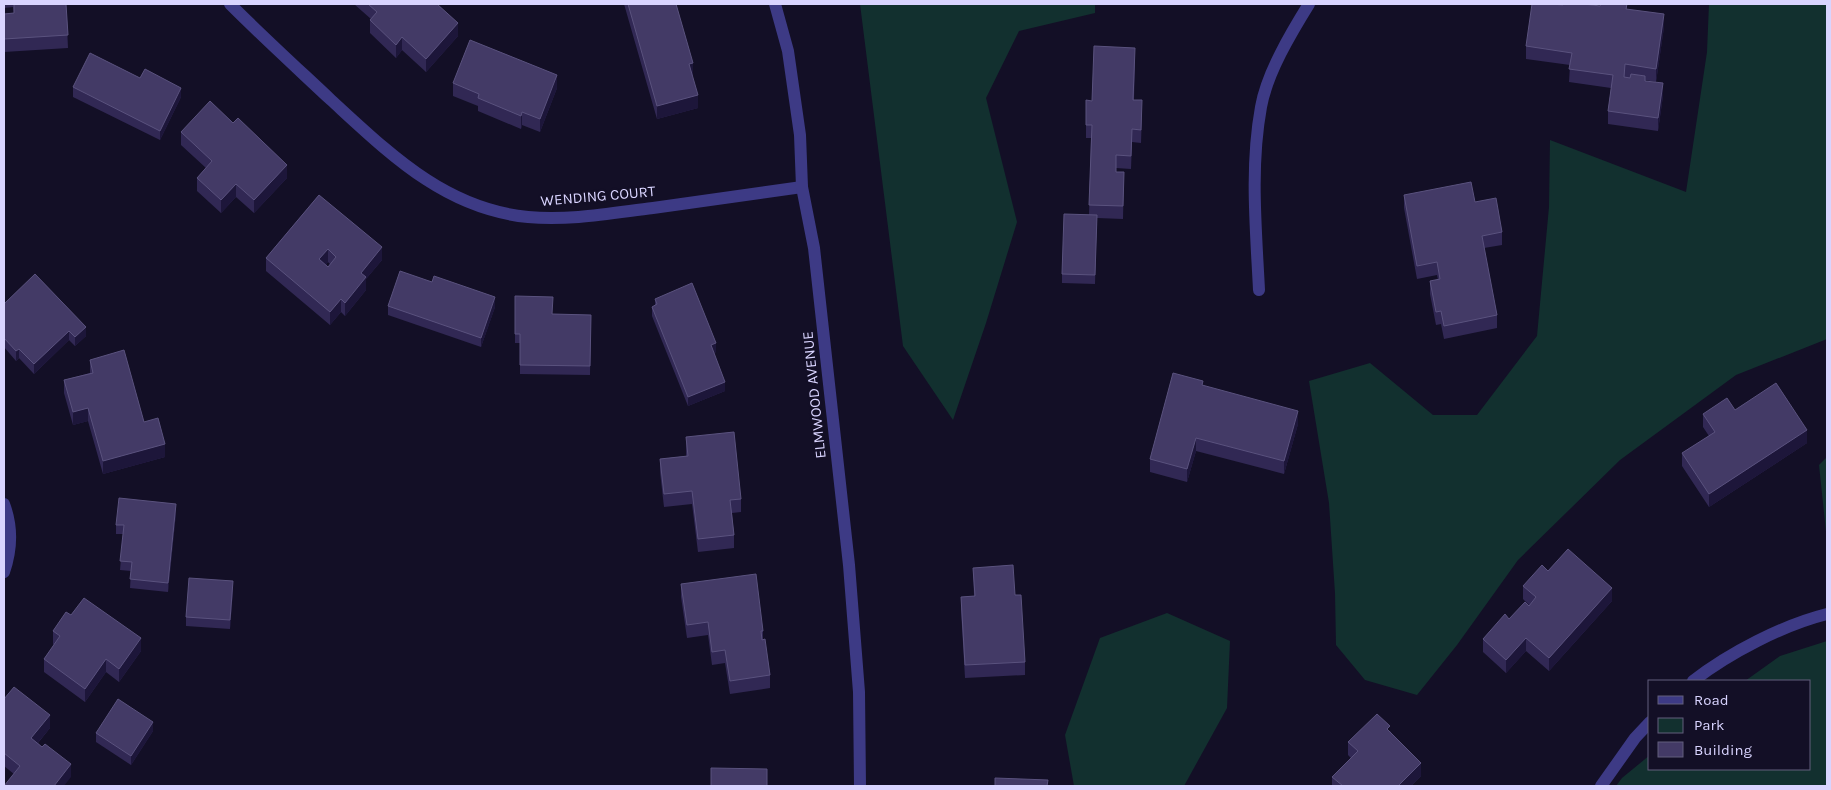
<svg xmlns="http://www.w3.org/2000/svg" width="1831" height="790" font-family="Karla,sans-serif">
  <rect width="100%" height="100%" fill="#130f26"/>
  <g fill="#12302f">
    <polygon points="860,4 1095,4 1095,13 1019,31 986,98 1017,222 986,323 953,420 903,346"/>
    <polygon points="1709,4 1827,4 1827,339 1736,375 1620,460 1518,560 1457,645 1417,695 1365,680 1336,645 1335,593 1329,503 1309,381 1370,363 1433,415 1477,415 1537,336 1549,207 1550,140 1686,192 1707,52"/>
    <polygon points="1827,457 1827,541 1819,465"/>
    <polygon points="1167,613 1230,641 1227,708 1184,786 1074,786 1065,735 1100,638"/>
    <polygon points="1827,641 1827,786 1616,786 1622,778 1650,755 1650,769 1810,769 1810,681 1745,681 1780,656"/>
  </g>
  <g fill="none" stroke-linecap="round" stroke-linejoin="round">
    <g stroke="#3d3a85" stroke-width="12">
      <path d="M230,4C263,37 297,68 331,100C390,154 445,209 528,217C569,221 612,213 653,208C703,201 753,194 802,187"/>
      <polyline points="775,4 788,51 800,135 802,187 814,248 849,565 859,692 860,786"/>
      <path d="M1259,290C1256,229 1250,167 1261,107C1267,73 1291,33 1309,4"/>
      <path d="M4,504C13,528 12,549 4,572"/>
      <path d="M1693,681C1729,653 1783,625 1827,614"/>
      <polyline points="1601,786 1635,738 1650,722"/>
    </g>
  </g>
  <g fill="#312854" fill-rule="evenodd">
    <polygon points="4,4 66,4 68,48 4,52 4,14 14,13 13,7 4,8"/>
    <polygon points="354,4 437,4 458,36 426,72 402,50 396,58 370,33 370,20 371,19"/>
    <polygon points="624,4 676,4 693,76 692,76 698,108 657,119"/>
    <polygon points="1627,4 1627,9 1664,27 1656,82 1645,80 1663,96 1658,131 1608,124 1608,111 1611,88 1569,82 1570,65 1526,59 1526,46 1563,5 1600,6"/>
    <polygon points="1135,61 1134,100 1142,113 1141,143 1132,142 1131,169 1116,168 1116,172 1124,172 1123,219 1097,218 1095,284 1062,283 1062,274 1089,215 1091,138 1086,138 1086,125 1092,101"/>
    <polygon points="453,83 557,88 540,132 522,125 521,129 478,111 478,106 453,96"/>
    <polygon points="73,87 181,97 160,140 73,97"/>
    <polygon points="181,132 287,178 254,213 236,197 221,213 197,191 197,178 206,168 181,145"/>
    <path d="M319,195L382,260L366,279V290L345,316L341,312L330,325L266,271V258ZM328,262L330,264L328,267L326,264Z"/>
    <polygon points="1404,195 1475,202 1502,232 1502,245 1484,248 1497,315 1497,328 1444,339 1441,324 1436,325 1430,294 1430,281 1438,280 1437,275 1417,279 1404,208"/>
    <polygon points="515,296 553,314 591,315 590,375 520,374 520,343 515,343"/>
    <polygon points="655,299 716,352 714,353 725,391 688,406 652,316 652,307 655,305"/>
    <polygon points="4,304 86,336 75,346 69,340 34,374 19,358 16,361 4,347"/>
    <polygon points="388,306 495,307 481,347 388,315"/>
    <polygon points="90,360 144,422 165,457 103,474 88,421 73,425 64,393 64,380 90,373"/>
    <polygon points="1203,386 1298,424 1284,474 1196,451 1187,482 1150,472 1150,459"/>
    <polygon points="1735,410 1807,443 1709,507 1682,466 1682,453 1709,436 1703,427 1703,414"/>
    <polygon points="686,437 741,499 741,512 732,513 734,535 734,548 698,552 692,504 664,507 660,472 660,459 686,456"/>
    <polygon points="176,513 168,592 130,588 131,571 120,570 123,534 116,534 116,525"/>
    <polygon points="973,568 1025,662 1025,675 965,678 961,610 961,597 974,596"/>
    <polygon points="1548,571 1612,601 1549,671 1526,651 1506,673 1483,652 1483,639 1509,619 1529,606 1529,605 1523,599 1523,586"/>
    <polygon points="681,584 763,631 763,639 770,675 770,688 730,694 725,663 712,665 708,635 687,638 681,597"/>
    <polygon points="233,590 230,629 186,626 186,617"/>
    <polygon points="71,615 141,651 119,682 106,672 85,702 44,672 44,659 54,645 53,644 53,631"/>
    <polygon points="4,699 50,728 38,743 71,777 14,774 4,766"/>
    <polygon points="153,731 131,765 96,742 96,733"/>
    <polygon points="1390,731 1421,776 1411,786 1332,786 1332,777 1351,758 1348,755 1348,742"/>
  </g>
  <g fill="#1d163a">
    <polygon points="1664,14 1664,27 1656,82 1656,69"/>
    <polygon points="458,23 458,36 426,72 426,59"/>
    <polygon points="402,37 402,50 396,58 396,45"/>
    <polygon points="693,63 693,76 689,77 689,64"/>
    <polygon points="557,75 557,88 540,132 540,119"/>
    <polygon points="1663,83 1663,96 1658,131 1658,118"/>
    <polygon points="181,88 181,97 160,140 160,131"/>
    <polygon points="698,95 698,108 657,119 657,106"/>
    <polygon points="522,112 522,125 521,129 521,116"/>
    <polygon points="287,165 287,178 254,213 254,200"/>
    <polygon points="236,184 236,197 221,213 221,200"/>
    <polygon points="382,247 382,260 366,279 366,290 345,316 345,303 361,273"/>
    <polygon points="328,249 328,262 319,272 319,259"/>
    <polygon points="495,297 495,307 481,347 481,338"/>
    <polygon points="341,299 341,312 330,325 330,312"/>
    <polygon points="86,327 86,336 75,346 75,337"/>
    <polygon points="69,331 69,340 34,374 34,364"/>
    <polygon points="716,343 716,352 711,354 711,345"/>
    <polygon points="19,349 19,358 16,361 16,351"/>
    <polygon points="725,382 725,391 688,406 688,397"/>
    <polygon points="88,408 88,421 73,425 73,412"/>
    <polygon points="1298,411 1298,424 1284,474 1284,461"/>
    <polygon points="1807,430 1807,443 1709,507 1709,494"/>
    <polygon points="1196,438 1196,451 1187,482 1187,469"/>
    <polygon points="165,444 165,457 103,474 103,461"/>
    <polygon points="176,504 176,513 168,592 168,583"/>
    <polygon points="233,581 233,590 230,629 230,620"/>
    <polygon points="1612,588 1612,601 1549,671 1549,658"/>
    <polygon points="141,638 141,651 119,682 119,669"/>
    <polygon points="1526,638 1526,651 1506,673 1506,660"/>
    <polygon points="106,659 106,672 85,702 85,689"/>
    <polygon points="50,715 50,728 31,751 31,738"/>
    <polygon points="153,722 153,731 131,765 131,756"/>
    <polygon points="1421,763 1421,776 1411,786 1398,786"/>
    <polygon points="71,764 71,777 64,786 54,786"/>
  </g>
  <g fill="#433a66" stroke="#5a527e" fill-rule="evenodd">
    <polygon points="14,4 66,4 68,35 4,39 4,14 14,13"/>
    <polygon points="368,4 437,4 458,23 426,59 402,37 396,45 370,20 377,12"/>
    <polygon points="628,4 676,4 693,63 689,64 698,95 657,106"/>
    <polygon points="1532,4 1551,4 1563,5 1564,4 1584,4 1600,6 1601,4 1627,4 1626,9 1664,14 1656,69 1625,64 1624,77 1630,78 1631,74 1645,76 1645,81 1663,83 1658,118 1608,111 1613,75 1569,69 1572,53 1526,46"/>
    <polygon points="470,40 557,75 540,119 522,112 521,116 478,98 479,94 453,83"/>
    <polygon points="1094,46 1135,48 1133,100 1142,100 1141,130 1132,129 1131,156 1116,155 1116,172 1124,172 1123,206 1089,205 1092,125 1086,125 1086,100 1092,101"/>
    <polygon points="90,53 140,78 145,69 181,88 160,131 73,87"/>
    <polygon points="210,101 233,123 238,118 287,165 254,200 236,184 221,200 197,178 212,161 181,132"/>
    <polygon points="1471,182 1475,202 1496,198 1502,232 1482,236 1497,315 1444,326 1441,311 1436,312 1430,281 1440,279 1437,262 1417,266 1404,195"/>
    <path d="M319,195L382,247L361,273L366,277L345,303L341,299L330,312L266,258ZM328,249L336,257L328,267L319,259Z"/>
    <polygon points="1064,214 1097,215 1095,275 1062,274"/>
    <polygon points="400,271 432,282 434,276 495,297 481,338 388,306"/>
    <polygon points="35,274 86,327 75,337 69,331 34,364 19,349 16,351 4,338 4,304"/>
    <polygon points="692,283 716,343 711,345 725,382 688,397 652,307 657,304 655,299"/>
    <polygon points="515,296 553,297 552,314 591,315 590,366 520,365 520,334 515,334"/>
    <polygon points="124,350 144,422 158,418 165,444 103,461 88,408 73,412 64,380 93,373 90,360"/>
    <polygon points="1173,373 1203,381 1202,385 1298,411 1284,461 1196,438 1187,469 1150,459"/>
    <polygon points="1776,383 1807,430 1709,494 1682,453 1715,432 1703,414 1727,398 1735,410"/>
    <polygon points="734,432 741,499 730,500 734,535 698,539 692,491 664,494 660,459 688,456 686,437"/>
    <polygon points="119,498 176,504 168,583 130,579 132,562 120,561 124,525 116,525"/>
    <polygon points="1568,549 1612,588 1549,658 1526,638 1506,660 1483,639 1505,614 1509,619 1525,602 1529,606 1536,597 1523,586 1542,565 1548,571"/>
    <polygon points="1013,565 1015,595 1021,595 1025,662 965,665 961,597 975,596 973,568"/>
    <polygon points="756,574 763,631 761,631 762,640 765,639 770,675 730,681 725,650 712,652 708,622 687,625 681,584"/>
    <polygon points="189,578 233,581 230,620 186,617"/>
    <polygon points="84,598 141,638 119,669 106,659 85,689 44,659 60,636 53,631 66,612 71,615"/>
    <polygon points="14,687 50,715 31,738 42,747 45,744 71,764 54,786 4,786 20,766 4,753 4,699"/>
    <polygon points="118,699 153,722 131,756 96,733"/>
    <polygon points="1377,714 1390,726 1387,729 1421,763 1398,786 1343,786 1332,777 1358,751 1348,742"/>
    <polygon points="711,768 767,769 767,786 711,786"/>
    <polygon points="995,778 1048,780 1047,786 995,786"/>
  </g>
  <g text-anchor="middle" stroke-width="4.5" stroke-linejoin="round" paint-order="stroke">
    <g font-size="15" fill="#d9d4ff" stroke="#130f26">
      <text transform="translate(598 196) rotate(-5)" y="5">WENDING COURT</text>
      <text transform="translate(814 395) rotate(-96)" y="5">ELMWOOD AVENUE</text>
    </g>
  </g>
  <rect width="1831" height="790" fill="none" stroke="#d9d4ff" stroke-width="10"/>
  <rect x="1648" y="680" width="162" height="90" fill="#130f26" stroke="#625e7d"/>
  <rect x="1658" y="696" width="25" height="8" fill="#3d3a85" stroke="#625e7d"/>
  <text x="1694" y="705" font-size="15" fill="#d9d4ff">Road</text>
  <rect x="1658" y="718" width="25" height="15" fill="#12302f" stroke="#625e7d"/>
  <text x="1694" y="730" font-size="15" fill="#d9d4ff">Park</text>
  <rect x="1658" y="742" width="25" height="15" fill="#433a66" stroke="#625e7d"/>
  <text x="1694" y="755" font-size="15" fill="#d9d4ff">Building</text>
</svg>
